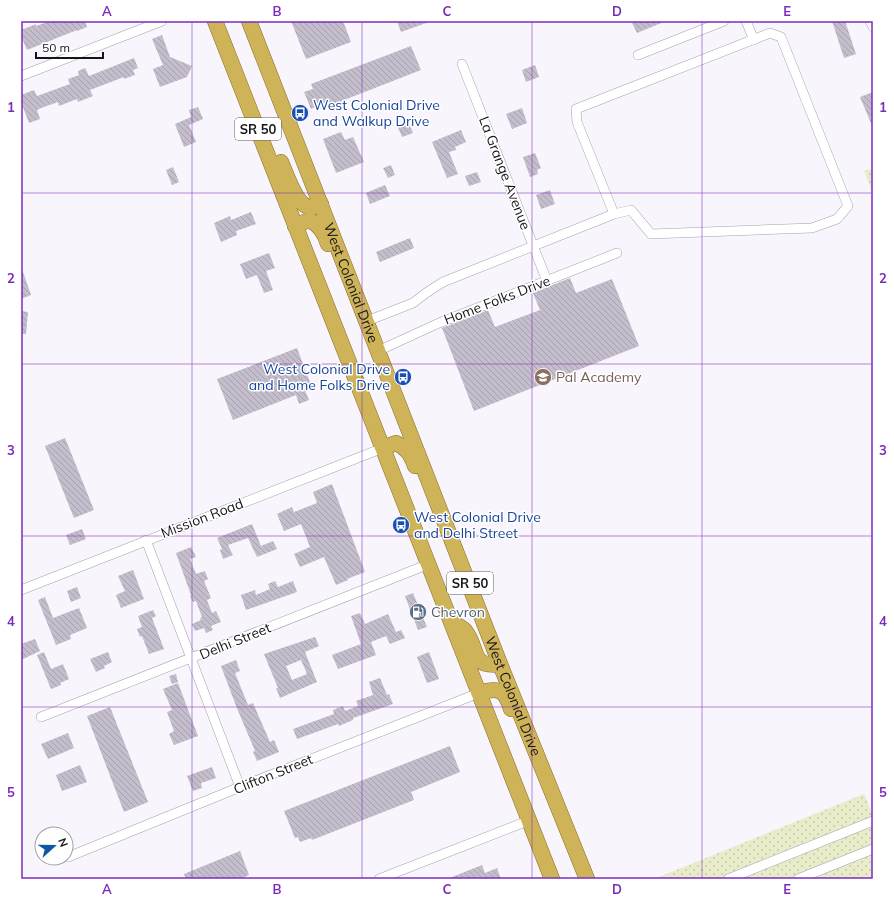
<svg xmlns="http://www.w3.org/2000/svg" width="894" height="900" font-family="Mulish,sans-serif">
  <defs>
    <pattern id="park-dots" width="8" height="8" patternUnits="userSpaceOnUse"><rect width="8" height="8" fill="#e9ecc9"/><path d="M2 2h.1M6 6h.1" fill="none" stroke="#c7caac" stroke-width="1.8" stroke-linecap="round"/></pattern>
    <pattern id="building-back-hatch" width="6" height="6" patternUnits="userSpaceOnUse"><rect width="6" height="6" fill="#c4bdcb"/><path d="M-1 5l2 2M0 0l6 6M5-1l2 2" fill="none" stroke="#a8a2ae"/></pattern>
  </defs>
  <rect width="100%" height="100%" fill="#f9f5fd"/>
  <g fill="url(#park-dots)">
    <polygon points="873,168 873,194 864,171"/>
    <polygon points="864,794 873,816 873,879 654,879"/>
  </g>
  <g fill="url(#building-back-hatch)" fill-rule="evenodd">
    <polygon points="50,21 57,21 58,23 64,21 85,21 87,27 77,31 77,30 27,50 21,36 21,30 36,24 36,26"/>
    <polygon points="291,21 343,21 351,42 306,59"/>
    <polygon points="397,21 429,21 429,22 401,32"/>
    <polygon points="636,21 666,21 637,33 632,23"/>
    <polygon points="832,21 845,21 856,54 844,58"/>
    <polygon points="162,35 170,57 192,66 187,77 160,87 153,69 163,65 152,39"/>
    <polygon points="411,46 421,70 321,109 320,105 311,109 304,92 313,89 311,84"/>
    <polygon points="134,58 138,68 133,70 135,75 124,79 124,77 90,90 93,96 78,102 77,99 59,106 58,102 41,108 37,110 40,119 29,123 21,102 21,95 34,90 37,96 70,84 68,79 79,75 78,71 85,68 89,76"/>
    <polygon points="535,65 539,77 526,82 522,70"/>
    <polygon points="873,92 873,128 860,97"/>
    <polygon points="198,107 203,119 189,125 196,142 184,147 175,124 191,117 189,110"/>
    <polygon points="522,108 527,123 512,129 506,114"/>
    <polygon points="408,121 413,133 402,137 397,125"/>
    <polygon points="461,130 466,142 455,147 456,150 449,152 458,174 447,178 432,142"/>
    <polygon points="341,132 345,140 353,137 364,162 336,173 323,139"/>
    <polygon points="535,153 541,168 537,170 538,174 530,177 523,157"/>
    <polygon points="391,165 395,175 388,178 383,168"/>
    <polygon points="173,167 179,182 172,185 166,170"/>
    <polygon points="477,172 481,182 469,186 465,176"/>
    <polygon points="385,185 390,196 370,204 366,193"/>
    <polygon points="550,190 555,204 541,209 536,195"/>
    <polygon points="251,212 256,224 236,231 237,235 221,242 214,223 230,216 231,220"/>
    <polygon points="410,238 414,248 380,262 376,252"/>
    <polygon points="269,253 275,268 266,271 273,290 264,293 257,275 246,279 240,264"/>
    <polygon points="21,269 22,269 31,295 21,299"/>
    <polygon points="570,278 576,293 612,279 639,346 474,411 442,328 488,310 495,327 540,310 533,293"/>
    <polygon points="21,311 28,312 26,334 21,334"/>
    <polygon points="297,348 311,385 304,388 309,400 299,404 296,395 233,420 217,379"/>
    <polygon points="65,438 94,510 74,518 45,446"/>
    <polygon points="332,484 365,572 347,579 348,580 336,585 324,557 300,567 294,554 310,547 301,524 284,531 277,514 292,507 294,512 317,503 313,492"/>
    <polygon points="252,524 261,546 273,541 277,549 257,557 248,538 228,545 233,555 223,559 220,550 222,549 217,538"/>
    <polygon points="82,529 86,539 70,545 66,535"/>
    <polygon points="191,547 196,557 190,559 196,574 205,571 208,579 204,581 211,598 207,600 212,613 216,611 221,622 211,626 213,630 206,633 204,628 195,631 192,624 201,620 200,618 202,617 196,601 193,602 190,596 191,595 176,553"/>
    <polygon points="133,570 144,599 121,608 116,595 125,591 118,576"/>
    <polygon points="275,581 278,587 293,581 297,592 246,610 241,595 255,590 256,595 270,589 268,584"/>
    <polygon points="77,587 81,598 71,602 67,591"/>
    <polygon points="413,593 427,627 418,630 405,596"/>
    <polygon points="45,597 53,618 79,608 87,628 70,635 71,639 56,645 38,600"/>
    <polygon points="153,610 156,616 152,618 164,649 149,654 142,636 140,637 137,629 142,627 138,616"/>
    <polygon points="360,613 365,624 388,614 396,632 401,630 405,638 390,644 386,636 371,642 376,655 338,669 332,655 361,644 351,616"/>
    <path d="M315,637L319,646L305,652L317,682L280,698L276,688H278L264,654ZM301,660L307,674L292,680L286,666Z"/>
    <polygon points="35,639 40,651 21,660 21,644"/>
    <polygon points="44,652 51,669 63,664 69,679 60,683 61,685 51,689 37,655"/>
    <polygon points="108,652 112,662 104,666 105,668 96,672 90,659"/>
    <polygon points="429,652 439,679 427,683 417,657"/>
    <polygon points="236,660 240,671 235,673 248,705 253,703 270,742 274,740 279,752 257,761 253,752 255,751 236,706 221,666"/>
    <polygon points="176,674 178,682 172,684 169,676"/>
    <polygon points="380,678 387,695 389,694 393,704 353,718 353,720 339,726 338,724 297,739 293,729 334,714 333,710 343,706 345,711 358,706 356,701 373,695 369,682"/>
    <polygon points="178,683 198,736 174,745 169,734 174,731 167,712 172,710 163,689"/>
    <polygon points="110,707 148,802 124,812 87,716"/>
    <polygon points="68,733 74,748 48,759 41,744"/>
    <polygon points="450,746 460,772 411,792 414,800 312,840 311,838 300,842 298,837 295,838 284,811"/>
    <polygon points="80,765 87,782 62,791 56,775"/>
    <polygon points="212,767 216,778 201,783 202,788 193,791 187,776"/>
    <polygon points="240,851 249,875 240,879 186,879 184,874"/>
    <polygon points="482,865 485,873 497,868 501,879 447,879"/>
  </g>
  <g fill="none" stroke-linecap="round" stroke-linejoin="round">
    <defs>
      <g id="minor">
        <polyline points="746,21 754,40"/>
        <polyline points="870,21 873,27"/>
        <polyline points="638,55 724,21"/>
        <polyline points="462,64 547,281"/>
        <polyline points="21,76 162,21"/>
        <polyline points="367,321 413,303 426,293 443,282 614,214 631,210 651,234 812,228 837,219 848,206 781,37 770,33 576,109 577,122 614,214"/>
        <polyline points="378,351 439,323 617,253"/>
        <polyline points="146,540 240,787"/>
        <polyline points="21,590 383,448"/>
        <polyline points="41,717 429,564"/>
        <polyline points="68,857 240,787 479,693"/>
        <polyline points="379,879 530,820"/>
        <polyline points="728,879 873,821"/>
        <polyline points="798,879 873,849"/>
      </g>
      <g id="trunk">
        <polyline points="215,21 552,879"/>
        <path id="s1" d="M249,21L500,664L587,879"/>
        <path d="M281,162C286,173 297,209 312,207C315,207 318,205 321,204"/>
        <path d="M295,226L309,220C319,224 325,234 328,244"/>
        <path d="M383,448L396,443C407,448 411,455 415,466"/>
        <path d="M454,623C457,626 464,628 466,632C479,649 470,668 500,664"/>
        <path d="M479,693C498,687 505,689 511,709"/>
      </g>
    </defs>
    <use href="#minor" stroke="#a6a0ad" stroke-width="10"/>
    <use href="#trunk" stroke="#866f27" stroke-width="16"/>
    <use href="#minor" stroke="#fff" stroke-width="9"/>
    <use href="#trunk" stroke="#cfb358" stroke-width="15"/>
  </g>
  <path fill="none" stroke="#7b2cbf" stroke-width="1" stroke-opacity="0.55" d="M192,21V879M362,21V879M532,21V879M702,21V879M21,193H873M21,364H873M21,536H873M21,707H873"/>
  <defs>
    <symbol id="bus-disc" viewBox="-11 -11 22 22"><circle r="9.5" fill="#1a4fb4" stroke="#fff"/><path d="M-5-6H5V4H4V6H2V4H-2V6H-4V4H-5ZM-3.5-4V0h7V-4ZM-3.5 1.2v1.5H-2V1.2ZM2 1.2v1.5H3.5V1.2Z" fill="#fff"/></symbol>
    <symbol id="school-disc" viewBox="-11 -11 22 22"><circle r="9.5" fill="#8d6e63" stroke="#fff"/><path d="M0-5L7-2L0 1L-7-2ZM-4 1L0 2.5L4 1V4Q0 6-4 4Z" fill="#fff"/></symbol>
    <symbol id="fuel-disc" viewBox="-11 -11 22 22"><circle r="9.5" fill="#5c6f8a" stroke="#fff"/><path d="M-5.5-6h7V0h2V4h1.3V-2.5L3-4.5l.8-.8L6-3V5H2.5V1h-1V6h-7ZM-4.2-4.7v3.2H.2V-4.7Z" fill="#fff"/></symbol>
  </defs>
  <g fill-rule="evenodd">
    <use href="#bus-disc" x="290" y="103" width="20" height="20"/>
    <use href="#bus-disc" x="393" y="367" width="20" height="20"/>
    <use href="#school-disc" x="533" y="367" width="20" height="20"/>
    <use href="#bus-disc" x="391" y="515" width="20" height="20"/>
    <use href="#fuel-disc" x="408" y="602" width="20" height="20"/>
  </g>
  <g text-anchor="middle" stroke-width="3" stroke-linejoin="round" paint-order="stroke">
    <g fill="#fff" stroke="#5c5a5e" stroke-width="1">
      <rect x="235" y="118" width="46" height="22" rx="3"/>
      <rect x="447" y="572" width="46" height="22" rx="3"/>
    </g>
    <g font-size="13" font-weight="bold" fill="#161419">
      <text x="258" y="134">SR 50</text>
      <text x="470" y="588">SR 50</text>
    </g>
    <g font-size="14" fill="#164399" stroke="#fff" text-anchor="start">
      <text x="313" y="110">West Colonial Drive<tspan x="313" dy="16">and Walkup Drive</tspan></text>
      <text x="390" y="374" text-anchor="end">West Colonial Drive<tspan x="390" dy="16">and Home Folks Drive</tspan></text>
      <text x="414" y="522">West Colonial Drive<tspan x="414" dy="16">and Delhi Street</tspan></text>
    </g>
    <g font-size="14" fill="#161419" stroke="#fff">
      <text transform="translate(505 173) rotate(69)" y="5">La Grange Avenue</text>
      <text dy="5" stroke="none"><textPath href="#s1" startOffset="281">West Colonial Drive</textPath></text>
      <text transform="translate(497 300) rotate(-21)" y="5">Home Folks Drive</text>
      <text transform="translate(202 518) rotate(-21)" y="5">Mission Road</text>
      <text transform="translate(235 641) rotate(-22)" y="5">Delhi Street</text>
      <text dy="5" stroke="none"><textPath href="#s1" startOffset="725">West Colonial Drive</textPath></text>
      <text transform="translate(273 774) rotate(-22)" y="5">Clifton Street</text>
    </g>
    <g font-size="14" fill="#785e54" stroke="#fff" text-anchor="start">
      <text x="556" y="382">Pal Academy</text>
    </g>
    <g font-size="14" fill="#4e5e75" stroke="#fff" text-anchor="start">
      <text x="431" y="617">Chevron</text>
    </g>
  </g>
  <rect width="894" height="900" fill="none" stroke="#ffffff" stroke-width="44"/>
  <g transform="translate(54 846) rotate(69)"><circle r="19" fill="#ffffff" stroke="#a2a1a3"/>
  <path d="M0-3L7 15L0 10L-7 15Z" fill="#0d57a6"/>
  <text y="-6" font-size="11" font-weight="bold" text-anchor="middle" fill="#161419">N</text>
  </g>
  <path d="M36 52v6h67v-6" fill="none" stroke="#161419" stroke-width="2"/>
  <text x="42" y="52" font-size="12" fill="#161419" stroke="#ffffff" stroke-width="3" paint-order="stroke">50 m</text>
  <rect x="22" y="22" width="850" height="856" fill="none" stroke="#7b2cbf" stroke-width="1.5"/>
  <g font-size="13" text-anchor="middle" font-weight="bold" fill="#7b2cbf">
    <text x="107" y="16">A</text>
    <text x="277" y="16">B</text>
    <text x="447" y="16">C</text>
    <text x="617" y="16">D</text>
    <text x="787" y="16">E</text>
    <text x="11" y="112">1</text>
    <text x="883" y="112">1</text>
    <text x="11" y="283">2</text>
    <text x="883" y="283">2</text>
    <text x="11" y="455">3</text>
    <text x="883" y="455">3</text>
    <text x="11" y="626">4</text>
    <text x="883" y="626">4</text>
    <text x="11" y="797">5</text>
    <text x="883" y="797">5</text>
    <text x="107" y="894">A</text>
    <text x="277" y="894">B</text>
    <text x="447" y="894">C</text>
    <text x="617" y="894">D</text>
    <text x="787" y="894">E</text>
  </g>
</svg>
